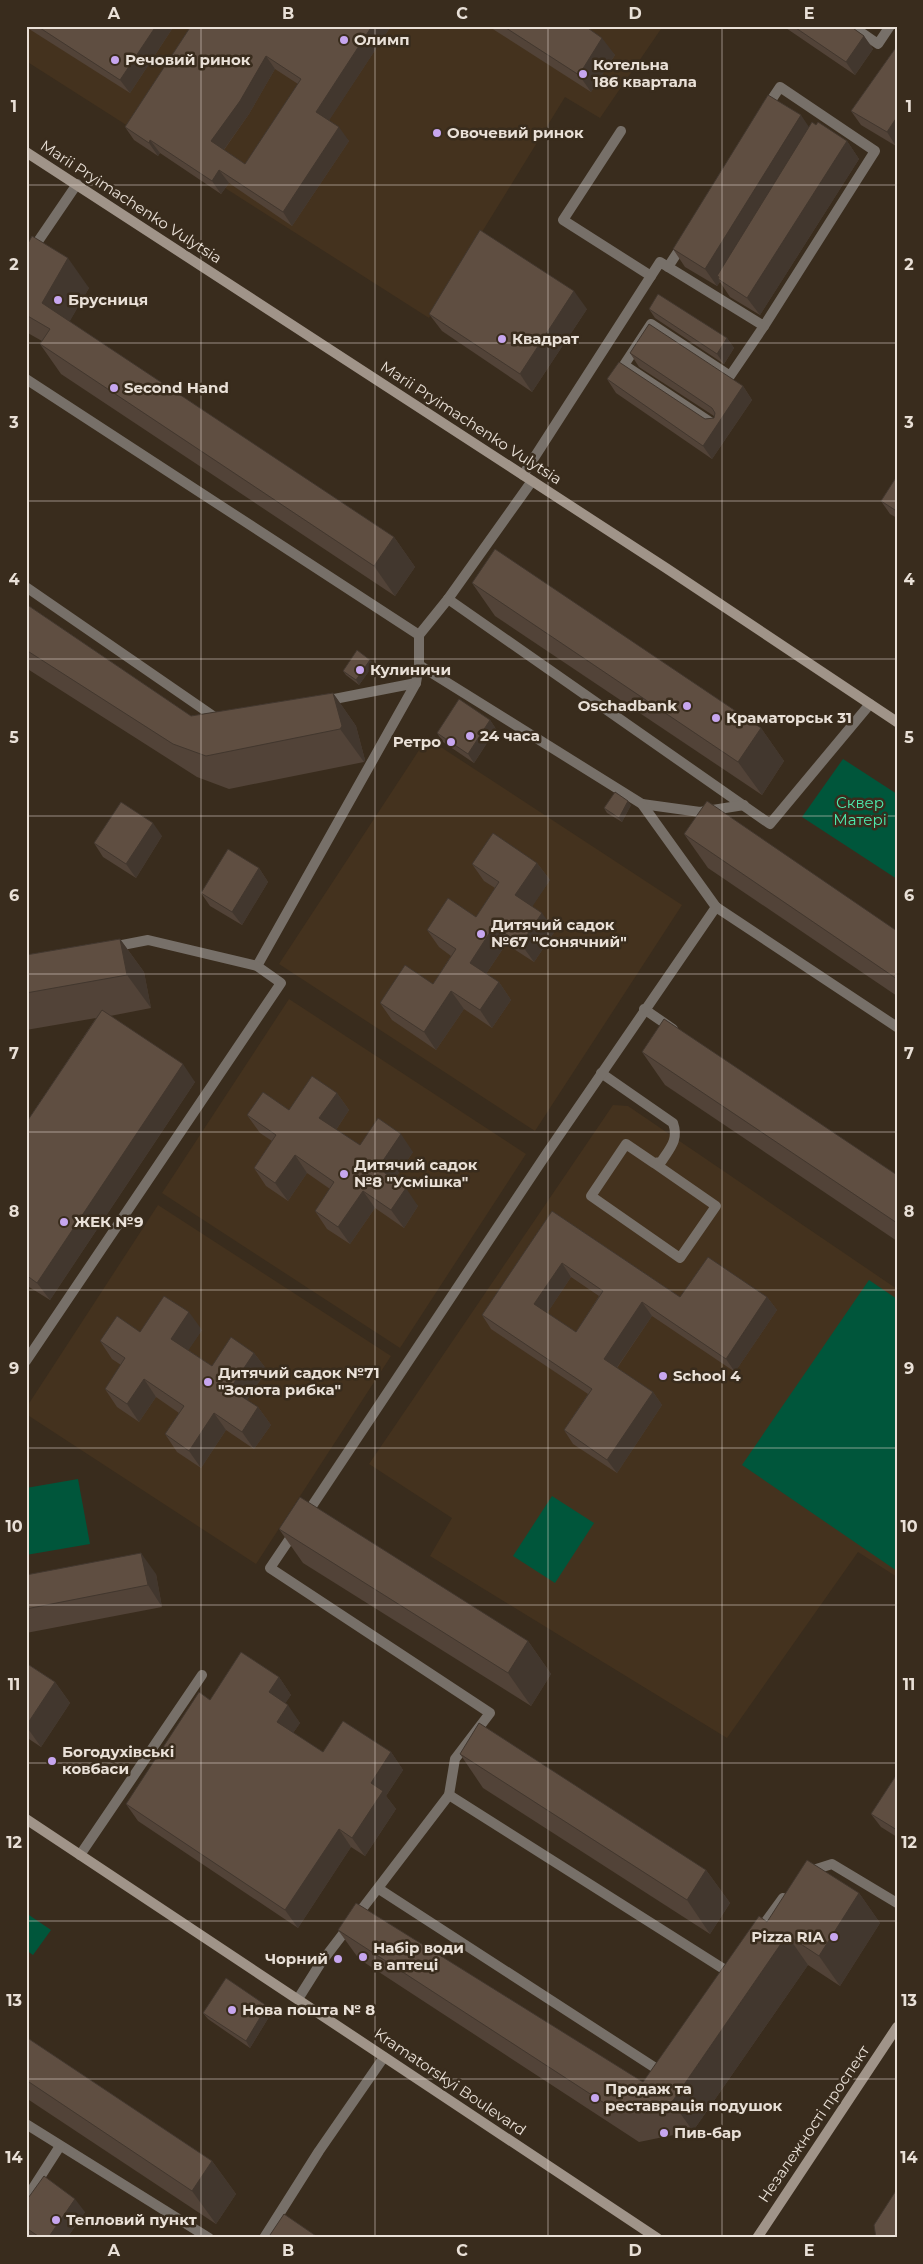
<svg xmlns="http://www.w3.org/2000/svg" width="923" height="2264" font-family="Montserrat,sans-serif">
  <rect width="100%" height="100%" fill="#392c1d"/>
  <g fill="#44321e">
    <polygon points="26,26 663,26 600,118 565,97 429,318 26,61"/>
    <polygon points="427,738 682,905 535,1131 279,964"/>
    <polygon points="289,999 526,1154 400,1348 162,1193"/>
    <polygon points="613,1105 628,1106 897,1289 897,1577 858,1552 727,1738 430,1556 452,1518 369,1464"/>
    <polygon points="158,1205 391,1356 256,1564 26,1414 26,1408"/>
  </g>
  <g fill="#00563b">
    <polygon points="843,759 897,794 897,879 802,817"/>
    <polygon points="869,1280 897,1299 897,1571 742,1465"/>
    <polygon points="78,1479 90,1544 26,1555 26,1488"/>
    <polygon points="552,1496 594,1523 555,1583 513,1556"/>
    <polygon points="26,1913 51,1930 33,1955 26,1950"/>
  </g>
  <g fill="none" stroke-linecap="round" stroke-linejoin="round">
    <g stroke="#777069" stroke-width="10">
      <polyline points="852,26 878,44 890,26"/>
      <polyline points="621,131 563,220 651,276"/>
      <polyline points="26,259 77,184"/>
      <polyline points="668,267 683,244"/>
      <polyline points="26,379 419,635"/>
      <polyline points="716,426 624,365 651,324 730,376 764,326"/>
      <polyline points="523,475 660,262 764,326 875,151 780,87 766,108"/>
      <polyline points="532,481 448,599 770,824 870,704"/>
      <polyline points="26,587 219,720"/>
      <polyline points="324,701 416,683 419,665 419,635 448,599"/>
      <polyline points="642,804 700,812 744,805"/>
      <polyline points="716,907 897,1027"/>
      <polyline points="257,966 416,683"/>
      <polyline points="644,1009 673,1029"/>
      <path d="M601,1073L673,1123C679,1140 670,1148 661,1162L654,1163L626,1144L591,1196L680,1258L716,1206L654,1163"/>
      <polyline points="26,1361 281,983 257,966 148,940 112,947"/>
      <polyline points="306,1515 547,1153 716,907 642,804 419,665"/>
      <polyline points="295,1531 270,1568 490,1713 455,1759 449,1795"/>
      <polyline points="80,1855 202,1675"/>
      <polyline points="807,1872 832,1864 897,1903"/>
      <polyline points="379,1889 660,2071 662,2067"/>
      <polyline points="759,1931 783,1898"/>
      <polyline points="298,1999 320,1964 449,1795 730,1973"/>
      <polyline points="26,2124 209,2238"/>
      <polyline points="26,2199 60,2146"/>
      <polyline points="264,2238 319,2151 384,2057"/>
    </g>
    <g stroke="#a09489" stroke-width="10">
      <polyline points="26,152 666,568 897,722"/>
      <polyline points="26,1819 657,2238"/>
      <polyline points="757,2238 897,2027"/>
    </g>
  </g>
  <g fill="#524338" fill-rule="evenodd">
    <polygon points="26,26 174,26 130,93 26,27"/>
    <path d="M191,26H391L329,120L349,141L292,226L229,183L221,194L160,153L158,156L134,140L125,127ZM275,69L298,84L245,164L224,150L249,114Z"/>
    <polygon points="488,26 585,26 615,55 591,92"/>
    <polygon points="783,26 850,26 864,36 873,49 855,75"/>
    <polygon points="897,46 897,145 896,146 861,125 851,111"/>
    <polygon points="809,127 847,141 859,159 760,315 730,297 720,282 717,286 685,267 673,249"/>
    <polygon points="26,247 89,288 69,322 394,537 415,567 395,596 61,374 40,344 42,341 26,332"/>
    <polygon points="587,309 532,392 442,331 429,314"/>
    <polygon points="649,309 727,338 734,348 724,364 655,318"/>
    <polygon points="630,353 743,386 752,400 712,459 616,393 607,379 705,419 714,418 714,416 639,367"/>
    <polygon points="897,476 897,518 890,514 881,501"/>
    <polygon points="472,583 761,728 784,761 762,795 495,616"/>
    <polygon points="26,604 191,716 333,693 356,726 365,760 364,762 229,789 197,777 26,668"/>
    <polygon points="374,664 359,685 346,675 343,671"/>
    <polygon points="490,720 496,729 474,763 443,742 437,733"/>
    <polygon points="631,805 622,822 607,813 604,808"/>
    <polygon points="684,834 897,931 897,996 708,868"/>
    <polygon points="162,836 136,878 103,857 94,843"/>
    <polygon points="537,863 550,880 532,906 555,931 534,962 506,944 486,974 499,982 511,1000 492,1028 464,1009 436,1050 392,1020 380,1003 433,984 451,956 439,947 427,930 476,917 495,888 484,881 472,864"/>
    <polygon points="259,868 268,882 242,925 210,906 201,893"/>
    <polygon points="120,939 144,972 151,1008 110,1016 195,1082 50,1300 26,1285 26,1123 96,1018 26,1030 26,955"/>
    <polygon points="642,1052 897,1175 897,1241 665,1085"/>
    <polygon points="337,1093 349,1110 336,1130 360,1145 413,1152 394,1180 418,1206 404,1228 375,1208 350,1244 327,1229 315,1211 330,1189 307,1173 288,1201 266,1186 254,1168 272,1141 260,1133 247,1115 289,1110"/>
    <path d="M552,1211L680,1297H767L777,1310L735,1372L652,1316L617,1368L653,1392L662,1405L617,1473L573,1444L564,1430L588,1394L491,1329L482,1315ZM571,1277L599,1296L576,1332L547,1313Z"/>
    <polygon points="202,1330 188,1350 212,1366 254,1353 267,1370 247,1400 258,1407 271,1425 254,1449 226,1430 201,1468 177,1452 165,1434 179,1413 156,1397 139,1422 117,1407 105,1389 121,1365 112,1359 100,1341 140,1332"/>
    <polygon points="279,1529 528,1641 551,1674 531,1706 303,1563"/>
    <polygon points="156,1574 162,1607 26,1633 26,1575"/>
    <polygon points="26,1663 55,1682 70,1703 41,1747 26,1737"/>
    <polygon points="279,1677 291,1695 285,1703 300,1723 293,1733 323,1752 391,1752 403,1770 386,1796 396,1809 365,1856 351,1847 298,1928 138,1821 126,1804 210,1700"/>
    <polygon points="460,1754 706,1870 730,1903 710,1934 483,1788"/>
    <polygon points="897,1774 897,1837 881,1827 871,1814"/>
    <polygon points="859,1893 880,1923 840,1986 808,1965 693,2131 639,2142 359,1959 338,1930 643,2082 767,1922"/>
    <polygon points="272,2012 250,2048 208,2019 203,2013"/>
    <polygon points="26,2037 212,2161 236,2194 216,2224 26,2098"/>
    <polygon points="26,2201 85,2212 67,2238 31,2238 26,2235"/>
  </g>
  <g fill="#42372e">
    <polygon points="156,26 174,26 130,93 120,80"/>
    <polygon points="372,26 391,26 326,125 316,112"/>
    <polygon points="864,36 873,49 855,75 846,62"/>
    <polygon points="602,38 615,55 591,92 579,75"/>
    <polygon points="266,56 275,69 249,114 220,155 211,141"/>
    <polygon points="801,115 813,133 719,277 717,276 720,281 718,279 720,282 717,286 705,269"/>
    <polygon points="897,117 897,145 896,146 887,132"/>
    <polygon points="339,127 349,141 292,226 283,212"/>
    <polygon points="150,140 160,153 158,156 149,143"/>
    <polygon points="847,141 859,159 760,315 747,298"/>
    <polygon points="219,170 229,183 221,194 212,181"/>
    <polygon points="68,258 89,288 63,333 42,303"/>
    <polygon points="574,291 587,309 532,392 520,374"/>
    <polygon points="727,338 734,348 724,364 717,354"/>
    <polygon points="743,386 752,400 712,459 703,446"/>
    <polygon points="394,537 415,567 395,596 374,566"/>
    <polygon points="370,660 374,664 359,685 356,680"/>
    <polygon points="333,693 356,726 365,760 364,762 340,729"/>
    <polygon points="490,720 496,729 474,763 468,754"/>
    <polygon points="761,728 784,761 762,795 738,762"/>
    <polygon points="628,801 631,805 622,822 619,818"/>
    <polygon points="153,823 162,836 136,878 126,864"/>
    <polygon points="537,863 550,880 528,913 515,895"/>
    <polygon points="259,868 268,882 242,925 232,912"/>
    <polygon points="542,913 555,931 534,962 521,944"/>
    <polygon points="494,926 506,944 482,980 470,963"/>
    <polygon points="120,939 144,972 151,1008 127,975"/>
    <polygon points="499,982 511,1000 492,1028 480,1010"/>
    <polygon points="451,991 464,1009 436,1050 424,1032"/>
    <polygon points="183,1064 195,1082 50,1300 37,1283"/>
    <polygon points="337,1093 349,1110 332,1136 319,1118"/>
    <polygon points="401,1134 413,1152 390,1186 378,1168"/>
    <polygon points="295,1155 307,1173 288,1201 275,1183"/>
    <polygon points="406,1188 418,1206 404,1228 391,1210"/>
    <polygon points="363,1191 375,1208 350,1244 338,1227"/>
    <polygon points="562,1263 571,1277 544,1318 534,1304"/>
    <polygon points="767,1297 777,1310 735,1372 726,1359"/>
    <polygon points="642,1302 652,1316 613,1373 604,1359"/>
    <polygon points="189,1312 202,1330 184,1357 171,1339"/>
    <polygon points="254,1353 267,1370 243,1406 230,1389"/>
    <polygon points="144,1379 156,1397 139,1422 127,1404"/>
    <polygon points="653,1392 662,1405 617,1473 607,1460"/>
    <polygon points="258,1407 271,1425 254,1449 242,1432"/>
    <polygon points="214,1413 226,1430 201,1468 189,1451"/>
    <polygon points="141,1553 156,1574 162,1607 148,1585"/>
    <polygon points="528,1641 551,1674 531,1706 508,1673"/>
    <polygon points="279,1677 291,1695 281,1710 269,1692"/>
    <polygon points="55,1682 70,1703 41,1747 26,1726"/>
    <polygon points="288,1705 300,1723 289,1739 277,1722"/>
    <polygon points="391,1752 403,1770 386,1796 396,1809 365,1856 352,1838 371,1783"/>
    <polygon points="339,1829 351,1847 298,1928 285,1910"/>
    <polygon points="706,1870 730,1903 710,1934 687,1900"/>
    <polygon points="859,1893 880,1923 840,1986 819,1956"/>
    <polygon points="787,1935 808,1965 693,2131 672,2102"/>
    <polygon points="267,2006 272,2012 250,2048 246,2041"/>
    <polygon points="212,2161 236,2194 216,2224 192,2191"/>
    <polygon points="75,2199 85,2212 67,2238 48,2238"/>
  </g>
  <g fill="#5f4e41" stroke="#42372e" fill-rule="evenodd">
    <polygon points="37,26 156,26 120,80"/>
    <path d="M191,26H372L316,112L339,127L283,212L219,170L212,181L150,140L149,143L125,127ZM266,56L301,79L245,164L211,141L240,101Z"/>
    <polygon points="503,26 585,26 602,38 579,75"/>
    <polygon points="793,26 850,26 864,36 846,62"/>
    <polygon points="897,46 897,117 887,132 851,111"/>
    <polygon points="768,95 801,115 705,269 673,249"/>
    <polygon points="812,122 816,125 818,122 847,141 747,298 718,279 719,277 717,276"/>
    <polygon points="480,230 574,291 520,374 429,314"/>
    <polygon points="32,236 68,258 42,303 394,537 374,566 40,344 50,329 26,315 26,247"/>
    <polygon points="658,294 727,338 717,354 649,309"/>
    <polygon points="649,324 743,386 703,446 607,379 619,362 705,419 714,418 715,413 712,408 630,353"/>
    <polygon points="897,476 897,506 895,510 881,501"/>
    <polygon points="495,549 761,728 738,762 472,583"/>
    <polygon points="26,604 191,716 333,693 342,726 340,729 206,756 173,744 26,650"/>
    <polygon points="357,650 370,660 356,680 343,671"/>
    <polygon points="459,699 490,720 468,754 437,733"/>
    <polygon points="615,792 628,801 619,818 604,808"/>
    <polygon points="707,801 897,931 897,979 684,834"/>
    <polygon points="121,802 153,823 126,864 94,843"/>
    <polygon points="493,833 537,863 515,895 542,913 521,944 494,926 470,963 499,982 480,1010 451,991 424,1032 380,1003 405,965 433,984 456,949 427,930 448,898 476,917 499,882 472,864"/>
    <polygon points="228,849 259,868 232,912 201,893"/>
    <polygon points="120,939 127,975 26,993 26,955"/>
    <polygon points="102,1010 183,1064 37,1283 26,1275 26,1123"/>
    <polygon points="664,1019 897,1175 897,1223 642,1052"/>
    <polygon points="312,1076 337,1093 319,1118 360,1145 378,1118 401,1134 378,1168 406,1188 391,1210 363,1191 338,1227 315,1211 334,1182 295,1155 275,1183 254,1168 276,1135 247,1115 263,1092 289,1110"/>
    <path d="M552,1211L680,1297L708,1257L767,1297L726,1359L642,1302L604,1359L653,1392L607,1460L564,1430L592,1389L482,1315ZM562,1263L603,1291L576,1332L534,1304Z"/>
    <polygon points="164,1296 189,1312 171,1339 212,1366 231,1337 254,1353 230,1389 258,1407 242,1432 214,1413 189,1451 165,1434 184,1406 144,1379 127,1404 105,1389 125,1358 100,1341 117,1316 140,1332"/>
    <polygon points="300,1497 528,1641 508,1673 279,1529"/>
    <polygon points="141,1553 148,1585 26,1609 26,1575"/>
    <polygon points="241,1652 279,1677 269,1692 288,1705 277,1722 323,1752 343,1721 391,1752 371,1783 383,1791 352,1838 339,1829 285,1910 126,1804 199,1692 210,1700"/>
    <polygon points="26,1663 55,1682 26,1726"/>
    <polygon points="479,1723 706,1870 687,1900 460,1754"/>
    <polygon points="897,1774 897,1830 871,1814"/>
    <polygon points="807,1860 859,1893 819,1956 787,1935 672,2102 618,2112 338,1930 356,1903 643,2082 759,1916 767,1922"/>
    <polygon points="226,1978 267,2006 246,2041 203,2013"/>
    <polygon points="26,2037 212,2161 192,2191 26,2080"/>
    <polygon points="44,2176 75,2199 48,2238 41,2238 26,2228 26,2201"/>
    <polygon points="897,2189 897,2238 876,2238 874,2225"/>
    <polygon points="284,2214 319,2238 268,2238"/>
  </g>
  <path fill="none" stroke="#e9e0d7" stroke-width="1" stroke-opacity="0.55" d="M201,26V2238M375,26V2238M548,26V2238M722,26V2238M26,185H897M26,343H897M26,501H897M26,659H897M26,816H897M26,974H897M26,1132H897M26,1290H897M26,1448H897M26,1605H897M26,1763H897M26,1921H897M26,2079H897"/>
  <g fill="#c7a6ef" stroke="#392c1d" stroke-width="2">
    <circle cx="344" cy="40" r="5"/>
    <circle cx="115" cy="60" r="5"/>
    <circle cx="583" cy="74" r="5"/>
    <circle cx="437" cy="133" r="5"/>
    <circle cx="58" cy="300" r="5"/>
    <circle cx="502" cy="339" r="5"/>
    <circle cx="114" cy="388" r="5"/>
    <circle cx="360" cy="670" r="5"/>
    <circle cx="687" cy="706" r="5"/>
    <circle cx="716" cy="718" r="5"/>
    <circle cx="470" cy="736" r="5"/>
    <circle cx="451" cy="742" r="5"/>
    <circle cx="481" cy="934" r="5"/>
    <circle cx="344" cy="1174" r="5"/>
    <circle cx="64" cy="1222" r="5"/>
    <circle cx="663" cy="1376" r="5"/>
    <circle cx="208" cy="1382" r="5"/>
    <circle cx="52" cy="1761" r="5"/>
    <circle cx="834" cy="1937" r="5"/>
    <circle cx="363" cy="1957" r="5"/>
    <circle cx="338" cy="1959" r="5"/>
    <circle cx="232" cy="2010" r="5"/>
    <circle cx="595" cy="2098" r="5"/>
    <circle cx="664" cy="2133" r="5"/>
    <circle cx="56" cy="2220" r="5"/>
  </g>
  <g text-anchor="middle" stroke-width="5" stroke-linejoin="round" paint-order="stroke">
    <g font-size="15" font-weight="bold" fill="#e9e0d7" stroke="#392c1d" text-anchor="start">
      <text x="354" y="45">Олимп</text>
      <text x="125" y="65">Речовий ринок</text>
      <text x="593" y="70">Котельна<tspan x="593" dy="17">186 квартала</tspan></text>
      <text x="447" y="138">Овочевий ринок</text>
      <text x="68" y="305">Брусниця</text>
      <text x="512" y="344">Квадрат</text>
      <text x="124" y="393">Second Hand</text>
      <text x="370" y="675">Кулиничи</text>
      <text x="677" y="711" text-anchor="end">Oschadbank</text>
      <text x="726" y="723">Краматорськ 31</text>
      <text x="480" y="741">24 часа</text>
      <text x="441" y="747" text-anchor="end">Ретро</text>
      <text x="491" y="930">Дитячий садок<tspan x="491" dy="17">№67 "Сонячний"</tspan></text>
      <text x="354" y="1170">Дитячий садок<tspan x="354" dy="17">№8 "Усмішка"</tspan></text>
      <text x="74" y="1227">ЖЕК №9</text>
      <text x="218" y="1378">Дитячий садок №71<tspan x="218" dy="17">"Золота рибка"</tspan></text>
      <text x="673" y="1381">School 4</text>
      <text x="62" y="1757">Богодухівські<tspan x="62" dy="17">ковбаси</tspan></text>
      <text x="824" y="1942" text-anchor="end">Pizza RIA</text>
      <text x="373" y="1953">Набір води<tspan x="373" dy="17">в аптеці</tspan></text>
      <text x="328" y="1964" text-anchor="end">Чорний</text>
      <text x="242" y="2015">Нова пошта № 8</text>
      <text x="605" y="2094">Продаж та<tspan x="605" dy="17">реставрація подушок</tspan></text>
      <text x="674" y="2138">Пив-бар</text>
      <text x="66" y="2225">Тепловий пункт</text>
    </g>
    <g font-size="15" fill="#e9e0d7" stroke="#392c1d">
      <text transform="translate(131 202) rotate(33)" y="5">Marii Pryimachenko Vulytsia</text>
      <text transform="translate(471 423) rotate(33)" y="5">Marii Pryimachenko Vulytsia</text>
      <text transform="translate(450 2082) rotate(34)" y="5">Kramatorskyi Boulevard</text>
      <text transform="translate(814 2124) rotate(-56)" y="5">Незалежності проспект</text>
    </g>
    <g font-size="15" fill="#4decaf" stroke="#392c1d">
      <text x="860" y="808">Сквер<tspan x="860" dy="17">Матері</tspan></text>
    </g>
  </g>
  <rect width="923" height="2264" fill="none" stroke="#392c1d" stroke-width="55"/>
  <rect x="28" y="28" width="868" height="2208" fill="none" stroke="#e9e0d7" stroke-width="2"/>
  <g font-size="16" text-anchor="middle" font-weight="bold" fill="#e9e0d7">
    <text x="114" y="19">A</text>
    <text x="288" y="19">B</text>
    <text x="462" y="19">C</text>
    <text x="635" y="19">D</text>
    <text x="809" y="19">E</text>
    <text x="14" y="112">1</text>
    <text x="909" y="112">1</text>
    <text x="14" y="270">2</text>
    <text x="909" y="270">2</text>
    <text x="14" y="428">3</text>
    <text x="909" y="428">3</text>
    <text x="14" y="585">4</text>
    <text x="909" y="585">4</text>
    <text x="14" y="743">5</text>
    <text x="909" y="743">5</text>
    <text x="14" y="901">6</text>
    <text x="909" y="901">6</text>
    <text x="14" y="1059">7</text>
    <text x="909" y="1059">7</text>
    <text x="14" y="1217">8</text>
    <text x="909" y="1217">8</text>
    <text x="14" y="1374">9</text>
    <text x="909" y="1374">9</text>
    <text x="14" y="1532">10</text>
    <text x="909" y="1532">10</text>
    <text x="14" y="1690">11</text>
    <text x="909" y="1690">11</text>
    <text x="14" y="1848">12</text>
    <text x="909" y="1848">12</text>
    <text x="14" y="2006">13</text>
    <text x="909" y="2006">13</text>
    <text x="14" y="2163">14</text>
    <text x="909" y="2163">14</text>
    <text x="114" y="2256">A</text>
    <text x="288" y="2256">B</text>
    <text x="462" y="2256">C</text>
    <text x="635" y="2256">D</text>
    <text x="809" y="2256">E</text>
  </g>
</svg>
